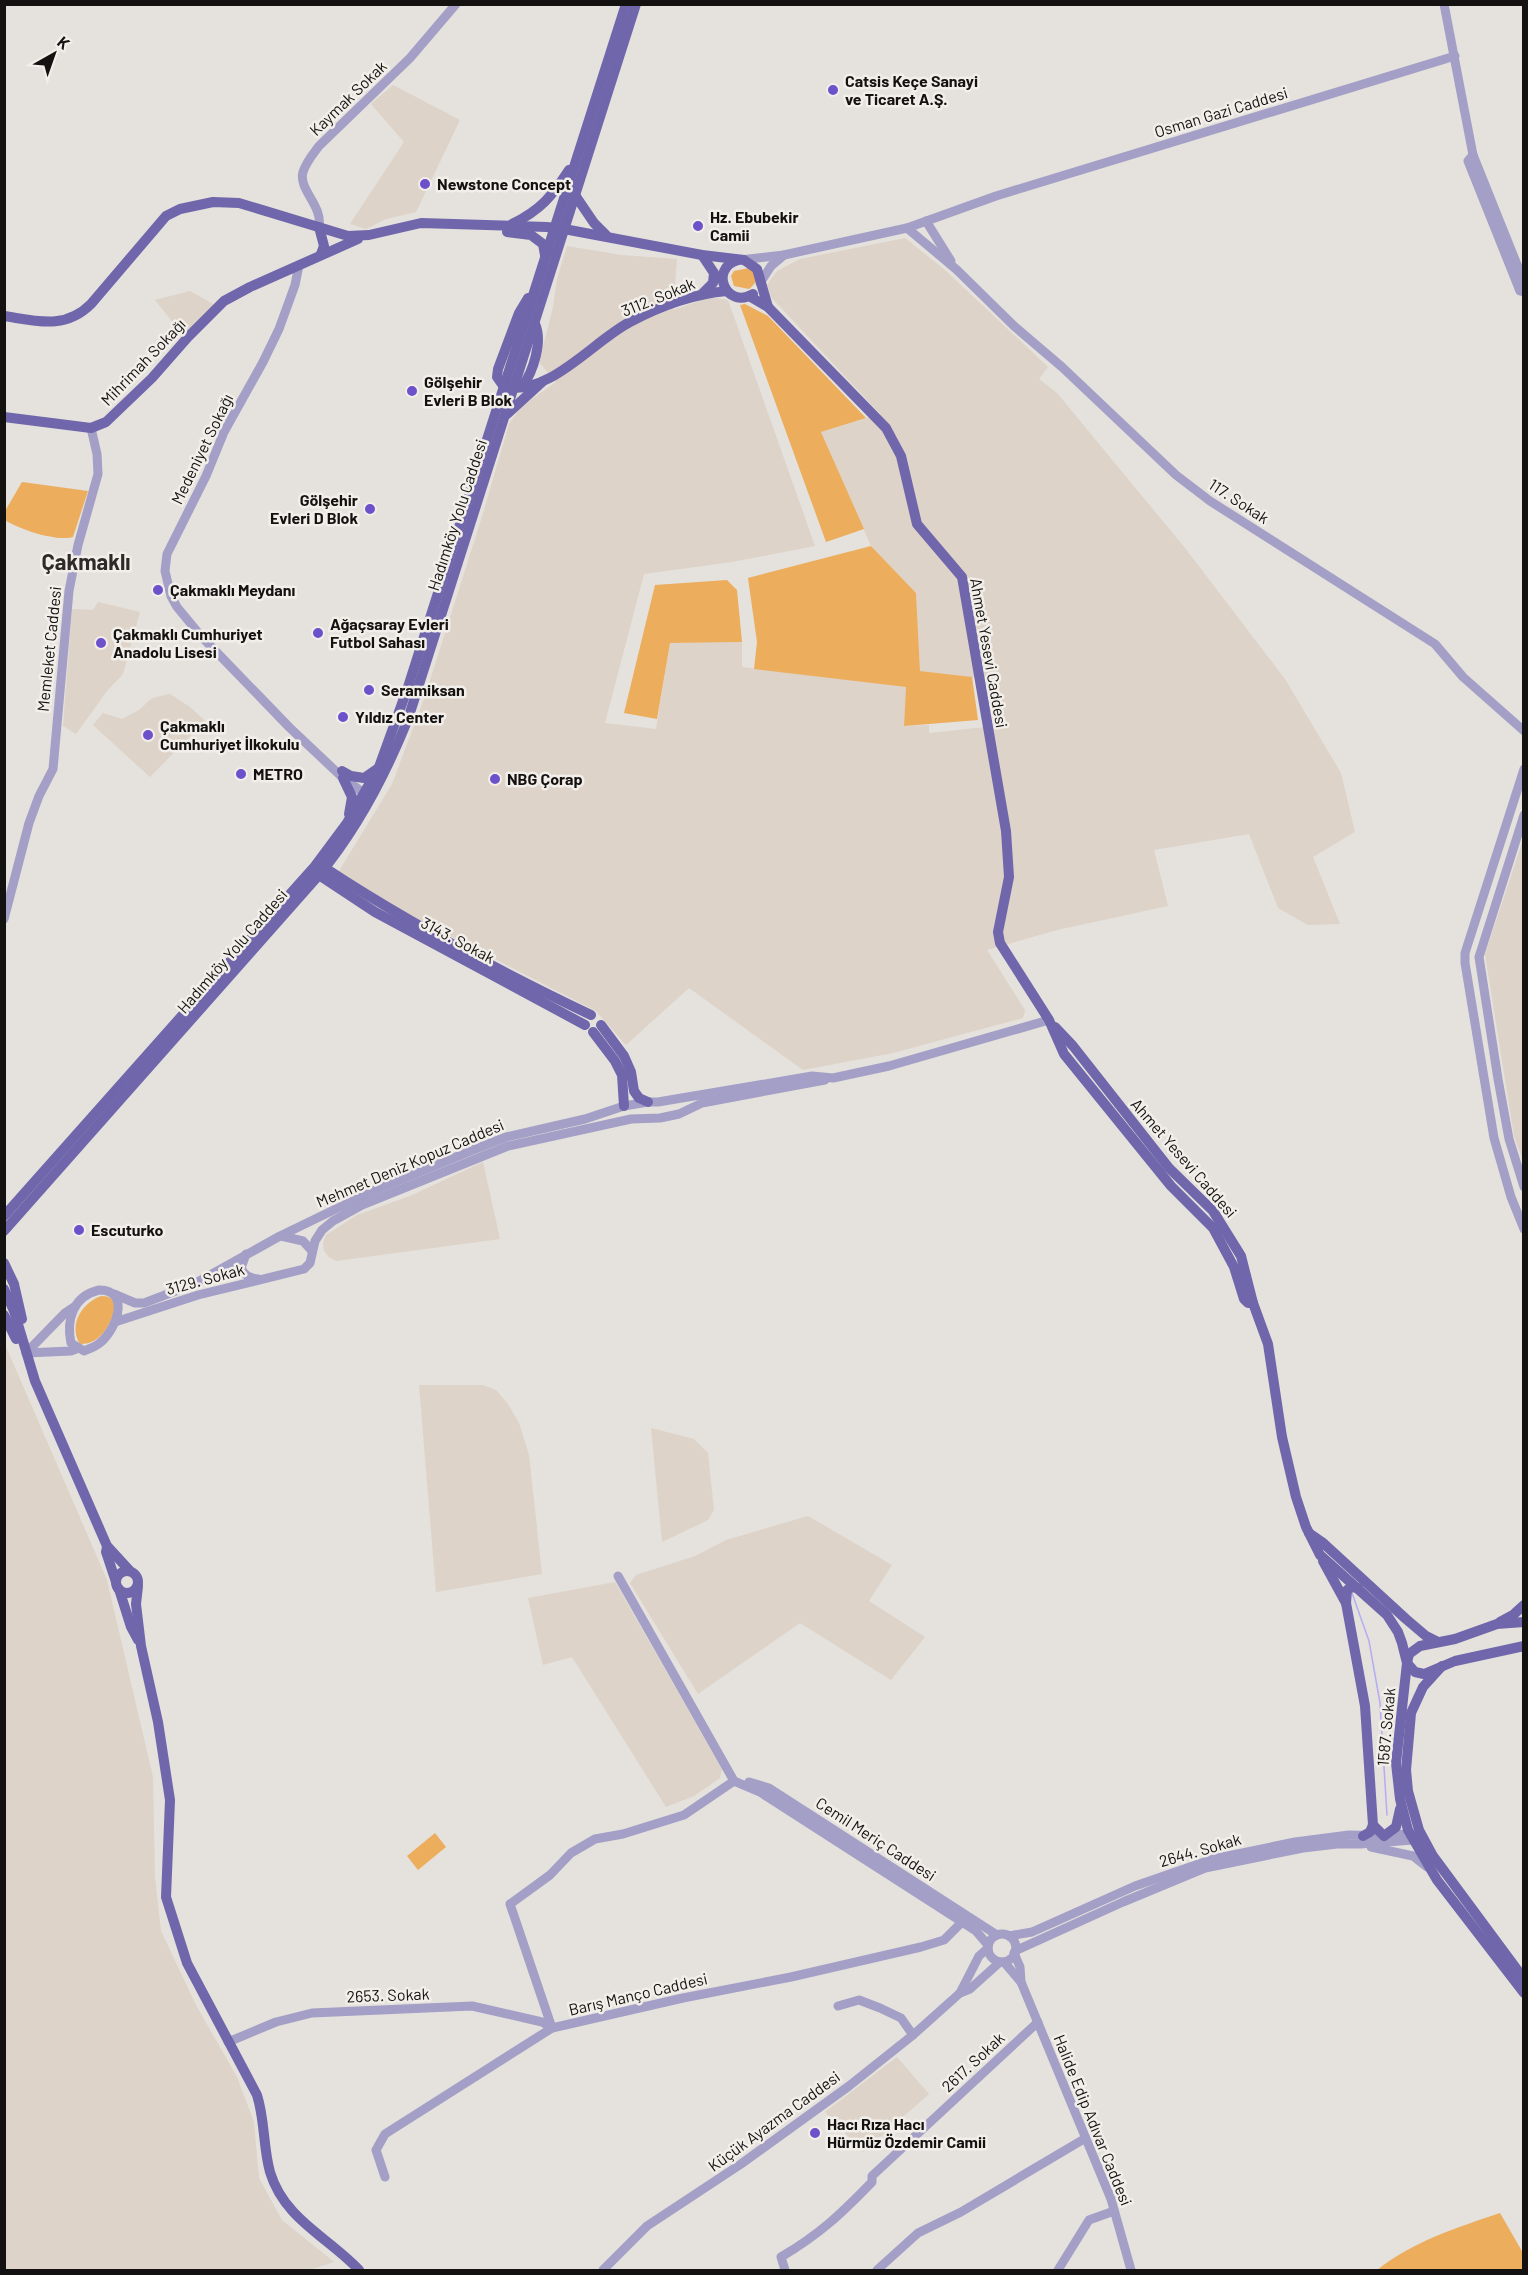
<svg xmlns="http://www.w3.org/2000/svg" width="1528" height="2275" font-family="Barlow,sans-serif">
  <rect width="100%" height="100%" fill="#e5e1dc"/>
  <g fill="#ddd3c8">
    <polygon points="393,85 460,120 416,212 386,219 366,229 350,224 404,142 371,104"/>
    <polygon points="905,238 945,270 1048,367 1039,379 1057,393 1185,548 1285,679 1341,773 1355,832 1313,857 1340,924 1308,925 1278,908 1249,834 1154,850 1168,906 1057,930 987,950 1025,1010 1023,1018 893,1053 803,1070 689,988 626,1045 596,1011 396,908 339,871 392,784 424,699 481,520 509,424 522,406 556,382 539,362 553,307 557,279 567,246 621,255 677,259 673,310 711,297 728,300 815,546 732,562 644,574 605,723 656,729 670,643 742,642 742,667 906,687 904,726 929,725 929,733 995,726 986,679 920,671 916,593 871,546 821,432 880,414 771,297 767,285 777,271 800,259"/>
    <polygon points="190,291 215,305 183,335 155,300"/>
    <polygon points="98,602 140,612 123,674 107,691 76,734 63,726 72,609 93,610"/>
    <polygon points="170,694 190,707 205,721 150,777 93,725 103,713 122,719 139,710 152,698"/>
    <polygon points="1523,840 1524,1161 1523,1161 1514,1136 1485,954"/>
    <polygon points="483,1162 500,1239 336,1261 329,1257 324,1251 323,1243 326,1235 357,1215 410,1196"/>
    <polygon points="4,1342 107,1580 153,1777 155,1877 161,1931 196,2005 237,2077 254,2122 259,2178 282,2220 334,2262 309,2270 5,2270"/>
    <polygon points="419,1385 483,1385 496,1390 508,1404 519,1423 529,1455 542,1574 436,1592"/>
    <polygon points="651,1428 694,1439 708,1453 714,1510 708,1520 662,1542"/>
    <polygon points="808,1516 892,1565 869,1601 925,1637 891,1680 800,1623 698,1694 630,1583 636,1575 695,1556 726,1540"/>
    <polygon points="615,1582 722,1769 720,1778 694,1796 666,1807 572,1657 543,1665 528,1598"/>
    <polygon points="897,2057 929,2094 863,2152 825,2112"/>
  </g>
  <g fill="#ecad5c">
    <path d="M749,268L756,273C757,281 755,284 749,289L734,286L731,276L734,271Z"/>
    <polygon points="745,304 768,316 866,418 821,432 864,529 826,542 740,305"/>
    <path d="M22,482L88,491L73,537C57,542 18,529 5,520V511Z"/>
    <polygon points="871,546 916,593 920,671 972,677 978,720 904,726 906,687 754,669 757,642 748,578"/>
    <polygon points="727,580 737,590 742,642 670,643 657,719 624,713 655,585"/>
    <path d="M101,1296C111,1296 113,1299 116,1308C109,1325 102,1344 80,1344C68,1325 82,1303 101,1296Z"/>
    <polygon points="435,1833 446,1847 418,1870 407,1856"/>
    <path d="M1500,2213L1523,2253V2270H1377C1414,2241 1456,2228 1500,2213Z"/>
  </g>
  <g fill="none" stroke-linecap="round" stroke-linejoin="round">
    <polyline stroke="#b4adf2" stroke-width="1.5" points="1352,1593 1369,1641 1380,1703 1387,1815"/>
    <g stroke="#a39fc6" stroke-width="9">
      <polyline points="1444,4 1473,155 1524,282"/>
      <polyline points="1473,155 1468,161 1520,291 1524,292"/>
      <polyline points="926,221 951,261"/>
      <path d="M319,227C323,205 298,190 303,172C306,162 313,154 319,146L410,58L456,4"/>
      <polyline points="907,228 957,270 1014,326 1062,367 1176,475 1210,501 1435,644 1463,677 1524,731"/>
      <polyline points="784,255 907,228 996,196 1455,56"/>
      <polyline points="740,260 784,255 771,266 760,283"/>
      <polyline points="299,265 295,285 279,329 263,362 224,432 206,476 167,554 165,571 171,596 177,607 201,636 289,727 343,778 365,794"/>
      <polyline points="1524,769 1465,953 1465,963 1494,1138 1511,1197 1524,1229"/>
      <polyline points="1524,815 1479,957 1498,1079 1509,1139 1524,1187"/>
      <polyline points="4,919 29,823 39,796 53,769 69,591 78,545 98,474 97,454 91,428"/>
      <polyline points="281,1236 303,1241 312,1251"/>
      <path d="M246,1254L241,1268C245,1276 250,1278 258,1279"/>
      <path d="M99,1290C133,1290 115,1334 97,1345C93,1348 88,1349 84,1351L71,1343C66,1320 73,1296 99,1290Z"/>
      <polyline points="114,1294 135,1303 144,1303 194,1284 280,1236 373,1191 473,1150 506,1137 585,1119 624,1106 648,1102 658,1102 812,1076 833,1078 889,1066 1049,1020"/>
      <polyline points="115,1322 198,1295 304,1269 310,1263 315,1241 322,1230 333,1221 362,1205 508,1146 631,1119 660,1118 679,1114 702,1103 825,1080"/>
      <polyline points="26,1353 65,1313 74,1307"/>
      <polyline points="26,1353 71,1351 79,1348"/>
      <polyline points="618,1576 734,1781 760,1792 962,1922 976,1931 988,1945"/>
      <polyline points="749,1782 769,1788 997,1935"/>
      <polyline points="1371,1847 1413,1856 1427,1867"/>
      <circle cx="1002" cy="1948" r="14"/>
      <polyline points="1009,1936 1032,1932 1135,1886 1213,1859 1295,1842 1349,1835 1392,1836 1410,1833"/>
      <polyline points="1015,1951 1123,1902 1205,1868 1303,1848 1337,1844 1360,1844 1413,1840"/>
      <polyline points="1014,1953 1020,1967 1021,1982"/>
      <polyline points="1004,1962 1021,1982 1111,2199 1131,2270"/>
      <polyline points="960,1993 979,1956 988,1948"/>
      <polyline points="838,2006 859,2000 880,2008 901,2018 913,2035"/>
      <polyline points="552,2028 510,1904 550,1875 571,1853 595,1839 623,1834 684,1815 734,1781"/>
      <polyline points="228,2042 276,2022 312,2013 472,2006 542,2022 552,2028"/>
      <polyline points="385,2177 376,2150 385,2134 552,2028 683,1998 791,1977 921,1947 944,1940 962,1922"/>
      <polyline points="603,2270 647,2226 741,2164 849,2086 913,2035 960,1993 970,1989 1000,1962"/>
      <path d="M785,2270L781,2257C820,2234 841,2214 872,2182V2176L1038,2022"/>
      <polyline points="877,2270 918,2233 961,2212 1084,2139"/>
      <polyline points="1058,2270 1089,2220 1114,2211"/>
    </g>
    <g stroke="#7066ab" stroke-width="10">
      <polyline points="575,195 594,223 606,235"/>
      <path d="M512,224C541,210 552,196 569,170"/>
      <polyline points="319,227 324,246 321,254"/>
      <polyline points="507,232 531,235 543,244 545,255"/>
      <polyline points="702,255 714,273 713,283 703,293"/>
      <path d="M738,260C708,269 727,310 753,294"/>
      <polyline points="749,296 768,307 886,428 901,456 917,524 962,577 1006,831 1009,877 998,932 1000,943 1049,1020 1064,1054 1171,1186 1213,1228 1234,1267 1244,1299 1248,1303 1253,1303"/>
      <path d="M528,298L519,313L498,369L497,377L504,387C550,396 593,341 630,322C660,306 693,294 727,291"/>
      <path d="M4,316C37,321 65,330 91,304L166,216L180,209L213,202L239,203L348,236L369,235L421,223L547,227L564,229L702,255L744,260L757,269L768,307"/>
      <path d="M522,387C533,372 544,340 534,322"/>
      <polyline points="507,414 542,382"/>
      <polyline points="4,417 91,428 106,422 152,378 188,337 224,301 250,287 358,239"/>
      <polyline points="342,771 351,776 364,778 377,769"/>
      <polyline points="343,778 352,797 349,814"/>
      <path d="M325,868C410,924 499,971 591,1015"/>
      <polyline points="319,875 375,912 585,1025"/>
      <polyline points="601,1025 624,1056 631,1072 634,1091 639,1098 648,1102"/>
      <polyline points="1055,1027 1073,1046 1169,1168 1213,1211 1241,1256 1253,1303 1268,1344 1282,1437 1296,1497 1306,1527 1320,1555 1387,1615 1398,1632 1402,1643 1407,1663 1396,1763 1400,1799 1408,1830 1437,1880 1524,1993"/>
      <polyline points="593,1032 615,1061 622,1075 624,1106"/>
      <polyline points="4,1216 315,866 347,823 379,767 408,687 626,4"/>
      <path d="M4,1231L319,875C358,828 385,776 408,719L636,4"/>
      <polyline points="4,1263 14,1284 22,1319"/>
      <polyline points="4,1289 14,1311 35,1381 107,1546 129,1570"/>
      <polyline points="4,1315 16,1339"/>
      <polyline points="1309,1533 1322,1542 1406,1619 1426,1636 1438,1642"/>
      <polyline points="107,1547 106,1552 116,1582"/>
      <polyline points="1323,1561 1346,1603"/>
      <circle cx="127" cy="1582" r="11"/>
      <path d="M138,1586L136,1604L141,1646L158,1722L170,1800L166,1897L187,1963L257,2095C265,2120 263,2147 270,2172C284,2219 328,2237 359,2270"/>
      <polyline points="1358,1588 1352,1587 1347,1590 1346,1603 1365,1706 1373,1825 1384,1836 1396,1827 1400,1809"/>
      <polyline points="119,1589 131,1627 138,1640"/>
      <polyline points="1500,1622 1513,1615 1524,1605"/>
      <polyline points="1407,1663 1409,1654 1420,1646 1455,1639 1497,1624 1524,1622"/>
      <polyline points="1407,1663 1415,1672 1424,1674 1455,1661 1524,1646"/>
      <polyline points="1442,1666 1423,1687 1411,1713 1406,1770 1408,1791 1419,1830 1433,1856 1524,1979"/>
      <polyline points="1363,1836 1370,1832 1373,1825"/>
    </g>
  </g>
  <g fill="#6c51cb" stroke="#f2eee9" stroke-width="2">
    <circle cx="833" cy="90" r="6"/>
    <circle cx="425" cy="184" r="6"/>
    <circle cx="698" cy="226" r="6"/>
    <circle cx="412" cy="391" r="6"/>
    <circle cx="370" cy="509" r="6"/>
    <circle cx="158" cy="590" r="6"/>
    <circle cx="318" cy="633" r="6"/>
    <circle cx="101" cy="643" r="6"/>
    <circle cx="369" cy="690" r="6"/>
    <circle cx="343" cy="717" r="6"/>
    <circle cx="148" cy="735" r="6"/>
    <circle cx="241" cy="774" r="6"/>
    <circle cx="495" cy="779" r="6"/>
    <circle cx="79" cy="1230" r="6"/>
    <circle cx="815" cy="2133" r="6"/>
  </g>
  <g text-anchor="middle" stroke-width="5" stroke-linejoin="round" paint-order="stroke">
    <g font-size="16" font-weight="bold" fill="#131210" stroke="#f2eee9" text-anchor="start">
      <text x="845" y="87">Catsis Keçe Sanayi<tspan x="845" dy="18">ve Ticaret A.Ş.</tspan></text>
      <text x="437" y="190">Newstone Concept</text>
      <text x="710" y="223">Hz. Ebubekir<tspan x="710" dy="18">Camii</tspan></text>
      <text x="424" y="388">Gölşehir<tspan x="424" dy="18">Evleri B Blok</tspan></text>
      <text x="358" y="506" text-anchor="end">Gölşehir<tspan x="358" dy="18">Evleri D Blok</tspan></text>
      <text x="170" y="596">Çakmaklı Meydanı</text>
      <text x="330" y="630">Ağaçsaray Evleri<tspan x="330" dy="18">Futbol Sahası</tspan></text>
      <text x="113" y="640">Çakmaklı Cumhuriyet<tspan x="113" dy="18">Anadolu Lisesi</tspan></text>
      <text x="381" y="696">Seramiksan</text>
      <text x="355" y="723">Yıldız Center</text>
      <text x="160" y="732">Çakmaklı<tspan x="160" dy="18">Cumhuriyet İlkokulu</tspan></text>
      <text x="253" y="780">METRO</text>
      <text x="507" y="785">NBG Çorap</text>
      <text x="91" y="1236">Escuturko</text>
      <text x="827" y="2130">Hacı Rıza Hacı<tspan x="827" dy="18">Hürmüz Özdemir Camii</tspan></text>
    </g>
    <g font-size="16" fill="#131210" stroke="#f2eee9">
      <text transform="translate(348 98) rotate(-44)" y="6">Kaymak Sokak</text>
      <text transform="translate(1221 112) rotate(-17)" y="6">Osman Gazi Caddesi</text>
      <text transform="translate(658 297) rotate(-22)" y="6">3112. Sokak</text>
      <text transform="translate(143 362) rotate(-46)" y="6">Mihrimah Sokağı</text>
      <text transform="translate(202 449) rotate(-64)" y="6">Medeniyet Sokağı</text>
      <text transform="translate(1239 501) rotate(33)" y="6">117. Sokak</text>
      <text transform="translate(457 515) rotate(-72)" y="6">Hadımköy Yolu Caddesi</text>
      <text transform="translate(49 649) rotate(-84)" y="6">Memleket Caddesi</text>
      <text transform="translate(989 653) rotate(80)" y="6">Ahmet Yesevi Caddesi</text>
      <text transform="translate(458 940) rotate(28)" y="6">3143. Sokak</text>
      <text transform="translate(232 951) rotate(-49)" y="6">Hadımköy Yolu Caddesi</text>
      <text transform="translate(1184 1158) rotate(49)" y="6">Ahmet Yesevi Caddesi</text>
      <text transform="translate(410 1163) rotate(-23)" y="6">Mehmet Deniz Kopuz Caddesi</text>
      <text transform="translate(205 1279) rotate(-15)" y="6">3129. Sokak</text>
      <text transform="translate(1386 1727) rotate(-85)" y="6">1587. Sokak</text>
      <text transform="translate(876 1839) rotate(33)" y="6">Cemil Meriç Caddesi</text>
      <text transform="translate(1200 1850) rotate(-16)" y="6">2644. Sokak</text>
      <text transform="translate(638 1994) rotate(-13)" y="6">Barış Manço Caddesi</text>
      <text transform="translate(388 1995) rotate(-2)" y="6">2653. Sokak</text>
      <text transform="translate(973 2062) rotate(-43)" y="6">2617. Sokak</text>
      <text transform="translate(1093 2120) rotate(68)" y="6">Halide Edip Adıvar Caddesi</text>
      <text transform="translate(774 2121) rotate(-36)" y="6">Küçük Ayazma Caddesi</text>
    </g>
    <g font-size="22" font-weight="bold" fill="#2d2a27" stroke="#f2eee9">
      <text x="86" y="570">Çakmaklı</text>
    </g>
  </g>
  <rect width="1528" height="2275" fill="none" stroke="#131210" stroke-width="12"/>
  <g transform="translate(54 54) rotate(40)" stroke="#f2eee9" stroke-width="4.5" paint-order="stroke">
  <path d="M0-4.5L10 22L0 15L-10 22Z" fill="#131210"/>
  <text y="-9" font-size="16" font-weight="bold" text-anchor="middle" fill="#131210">K</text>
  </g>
</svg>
